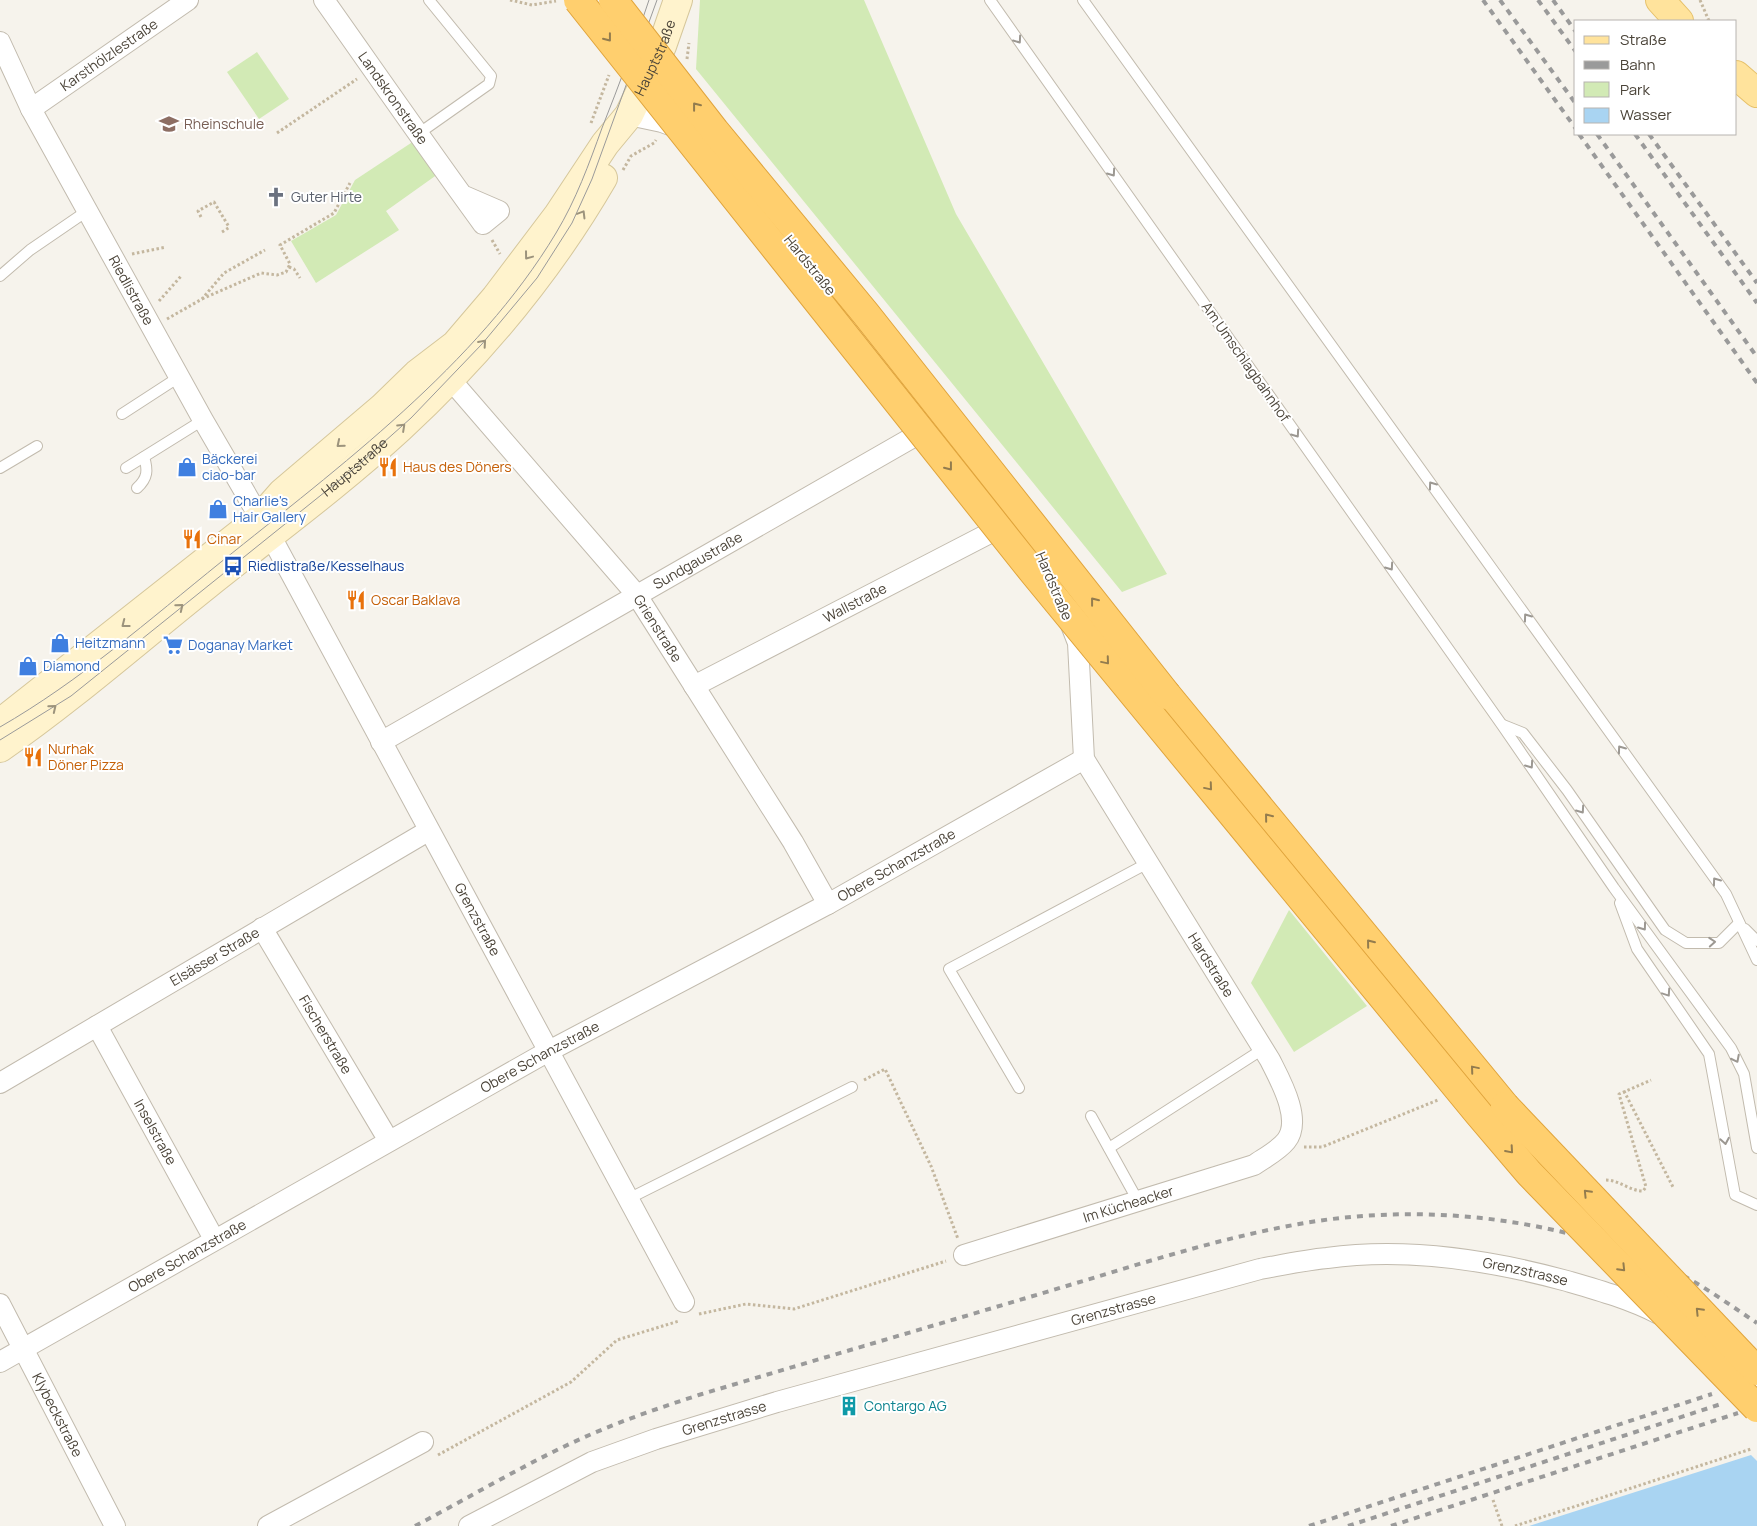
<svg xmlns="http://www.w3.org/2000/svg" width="1757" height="1526" font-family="Manrope,sans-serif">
  <rect width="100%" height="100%" fill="#f6f3ec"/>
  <g fill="#d2eab5">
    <polygon points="700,0 864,0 956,214 1167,574 1122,592 696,69"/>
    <polygon points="257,52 289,99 259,119 227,72"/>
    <polygon points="414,141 438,174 386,211 399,230 316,283 291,241 336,215 355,180"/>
    <polygon points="1289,910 1367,1006 1294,1052 1251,983"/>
  </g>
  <polygon fill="#a9d4f2" points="1751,1455 1757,1461 1757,1526 1529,1526"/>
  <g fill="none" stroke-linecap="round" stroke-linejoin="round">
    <defs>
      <g id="service">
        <polyline points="990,0 1502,725 1614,888 1731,1048 1744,1074 1757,1148"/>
        <polyline points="1083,0 1726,894 1757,960"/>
        <polyline points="418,134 489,84 491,76 429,0"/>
        <polyline points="0,276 30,250 87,211"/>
        <polyline points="122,414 179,377"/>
        <polyline points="0,468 37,446"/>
        <polyline points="126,468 203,420"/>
        <path d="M137,488C148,478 148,470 144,457"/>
        <polyline points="1503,725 1523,733 1567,790 1665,930 1686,943 1719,943 1739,923"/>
        <polyline points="1620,903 1637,949 1709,1054 1735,1195 1757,1205"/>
        <polyline points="1745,929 1757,941"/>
        <polyline points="1019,1088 949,969 1148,863"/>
        <polyline points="1091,1116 1138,1201"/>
        <polyline points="1109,1148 1263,1049"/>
        <polyline points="628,1199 852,1087"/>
      </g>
      <g id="minor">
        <path id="s1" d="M324,0C377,75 429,150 483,224L499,211L462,195"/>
        <path id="s2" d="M0,42L31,109L203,420L275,544L684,1302"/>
        <path id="s3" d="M31,109L188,0"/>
        <polyline points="629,115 662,122 681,129"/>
        <path id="s4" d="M450,379L636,594L793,842L828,904"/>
        <path id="s5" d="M694,686L1015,520"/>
        <path id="s6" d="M381,742L936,424"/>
        <path id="s7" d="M262,928L389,1141"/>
        <path id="s8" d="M97,1026L214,1239"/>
        <path id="s9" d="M0,1083L428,831"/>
        <path id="s10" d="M964,1255L1254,1165C1264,1158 1278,1151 1286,1141C1303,1120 1280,1080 1270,1060L1084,759L1078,643L1071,625"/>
        <path id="s11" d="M0,1304L115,1526"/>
        <path id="s12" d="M0,1362L547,1052L828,904L1084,759"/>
        <polyline points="1735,1365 1757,1387"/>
        <polyline points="268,1526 423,1442"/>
        <path id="s13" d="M469,1526L592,1462L656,1439L777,1402L1260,1269C1282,1265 1305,1260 1327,1258C1407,1247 1490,1260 1567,1281C1598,1290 1630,1299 1659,1314"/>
      </g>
      <g id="secondary">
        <path id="s14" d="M0,723L260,518L282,493L382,408L417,374L455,345L496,297L558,215L605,144L629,115L662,46L678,0"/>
        <path d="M0,748C72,698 139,639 208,584C272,533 339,484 400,428C479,355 549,271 603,178"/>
      </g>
      <g id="primary">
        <polyline points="1660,0 1679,21"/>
        <polyline points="1736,75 1757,93"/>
      </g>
      <polyline id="motorway" points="1167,695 1505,1106"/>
    </defs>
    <use href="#service" stroke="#c2bbae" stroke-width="12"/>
    <use href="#minor" stroke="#c2bbae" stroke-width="22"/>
    <use href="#secondary" stroke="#d6c79b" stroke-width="30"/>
    <use href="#primary" stroke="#e6c16a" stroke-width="30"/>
    <use href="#motorway" stroke="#e0a43c" stroke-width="30"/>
    <g stroke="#c4b79f" stroke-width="3" stroke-dasharray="2.5 2.5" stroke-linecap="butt">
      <polyline points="510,0 532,5 556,1"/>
      <polyline points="1700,0 1709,21"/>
      <polyline points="687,59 689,43"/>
      <polyline points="591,123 609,75"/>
      <polyline points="277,133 357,79"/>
      <polyline points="623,170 631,156 654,143 656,140"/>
      <polyline points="201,217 198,211 214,202 229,227"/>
      <polyline points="222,232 230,227"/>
      <polyline points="492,240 500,254"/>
      <polyline points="132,254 166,247"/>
      <polyline points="289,267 294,269 300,278"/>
      <polyline points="202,299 261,273 277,275 286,272 290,264 280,245 334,213 350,183"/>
      <polyline points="159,301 182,275"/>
      <polyline points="167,319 202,299 224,273 265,250"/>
      <polyline points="864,1080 885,1069 931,1166 958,1239"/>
      <polyline points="1624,1091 1674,1189"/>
      <polyline points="1304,1147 1322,1147 1438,1100"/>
      <path d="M1606,1180C1619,1180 1630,1191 1643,1191L1646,1187L1619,1094L1651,1080"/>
      <polyline points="699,1314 746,1304 794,1309 946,1261"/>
      <polyline points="438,1455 571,1382 617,1340 679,1321"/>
      <polyline points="1493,1500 1502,1526"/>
      <polyline points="1515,1526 1751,1449"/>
    </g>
    <use href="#service" stroke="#fff" stroke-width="10"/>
    <use href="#minor" stroke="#fff" stroke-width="20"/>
    <use href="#secondary" stroke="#fff3cd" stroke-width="28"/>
    <use href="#primary" stroke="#ffe39c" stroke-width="28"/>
    <use href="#motorway" stroke="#ffcf6e" stroke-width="28"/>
    <g stroke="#9a9a9a" stroke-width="1">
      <path d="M0,727C80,681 149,620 221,562C339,467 477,365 556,233C576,200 589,164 602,128C619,85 635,43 649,0"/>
      <path id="s15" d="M0,740L71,696L356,467L411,418L482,344L537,278L572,223L592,179L657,0"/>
    </g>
    <g stroke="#9a9a9a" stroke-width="4" stroke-dasharray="6 6" stroke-linecap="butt">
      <polyline points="1483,0 1576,129"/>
      <polyline points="1500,0 1576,104"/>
      <polyline points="1538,0 1576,52"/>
      <polyline points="1553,0 1576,32"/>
      <polyline points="1579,134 1757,383"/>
      <polyline points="1597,134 1757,357"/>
      <polyline points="1635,134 1757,303"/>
      <polyline points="1649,134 1757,283"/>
      <path d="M415,1526C474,1495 533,1459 594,1433C629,1418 665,1406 702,1394C819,1359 936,1325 1053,1290C1134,1266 1215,1239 1299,1224C1416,1203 1543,1216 1653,1261C1690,1276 1724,1301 1757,1323"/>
      <polyline points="1309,1526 1712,1394"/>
      <polyline points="1348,1526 1721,1404"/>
      <polyline points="1391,1526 1738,1413"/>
    </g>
    <defs>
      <g id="motorway-bridge">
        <polyline points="578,0 1033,572 1478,1113 1529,1173 1757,1408"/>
        <polyline points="613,0 715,131 866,314 1167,695"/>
        <polyline points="1505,1106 1757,1371"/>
      </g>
    </defs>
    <use href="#motorway-bridge" stroke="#e0a43c" stroke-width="30" stroke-linecap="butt"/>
    <use href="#motorway-bridge" stroke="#ffcf6e" stroke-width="28"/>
  </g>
  <defs><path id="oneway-chevron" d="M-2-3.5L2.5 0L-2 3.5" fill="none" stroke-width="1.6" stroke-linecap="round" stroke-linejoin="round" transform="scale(1.25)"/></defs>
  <g stroke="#937c4e">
    <use href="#oneway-chevron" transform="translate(608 38) rotate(52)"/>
    <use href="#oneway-chevron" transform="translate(696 106) rotate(-128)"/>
    <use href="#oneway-chevron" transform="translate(949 467) rotate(52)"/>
    <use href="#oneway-chevron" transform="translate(1094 601) rotate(-128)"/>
    <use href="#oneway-chevron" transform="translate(1106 661) rotate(50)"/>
    <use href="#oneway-chevron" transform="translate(1209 787) rotate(50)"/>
    <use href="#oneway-chevron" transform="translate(1268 817) rotate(-129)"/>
    <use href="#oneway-chevron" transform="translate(1370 943) rotate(-129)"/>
    <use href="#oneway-chevron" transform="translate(1474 1069) rotate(-130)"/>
    <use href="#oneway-chevron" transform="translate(1510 1150) rotate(49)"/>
    <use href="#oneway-chevron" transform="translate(1587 1193) rotate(-134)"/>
    <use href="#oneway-chevron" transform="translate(1622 1268) rotate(46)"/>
    <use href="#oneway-chevron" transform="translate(1699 1311) rotate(-134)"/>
  </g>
  <g stroke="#9c9892">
    <use href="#oneway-chevron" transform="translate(1018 40) rotate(55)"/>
    <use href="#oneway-chevron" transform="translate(1112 173) rotate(55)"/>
    <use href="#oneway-chevron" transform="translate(1296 434) rotate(55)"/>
    <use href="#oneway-chevron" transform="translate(1432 485) rotate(-126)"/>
    <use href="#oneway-chevron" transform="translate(1390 567) rotate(55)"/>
    <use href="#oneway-chevron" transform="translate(1527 617) rotate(-126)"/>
    <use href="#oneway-chevron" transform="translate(1621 749) rotate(-126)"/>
    <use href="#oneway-chevron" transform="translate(1530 765) rotate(55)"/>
    <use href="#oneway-chevron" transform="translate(1581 810) rotate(55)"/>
    <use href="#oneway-chevron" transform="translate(1716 881) rotate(-126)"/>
    <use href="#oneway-chevron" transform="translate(1643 927) rotate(54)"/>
    <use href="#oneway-chevron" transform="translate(1712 942) rotate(-4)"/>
    <use href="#oneway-chevron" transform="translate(1667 993) rotate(56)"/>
    <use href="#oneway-chevron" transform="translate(1736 1059) rotate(63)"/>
    <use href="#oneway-chevron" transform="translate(1725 1141) rotate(80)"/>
  </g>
  <g stroke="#9c937c">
    <use href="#oneway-chevron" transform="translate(582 214) rotate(-59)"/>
    <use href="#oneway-chevron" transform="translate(528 256) rotate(127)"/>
    <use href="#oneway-chevron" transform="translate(483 343) rotate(-49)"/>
    <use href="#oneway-chevron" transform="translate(402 427) rotate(-43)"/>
    <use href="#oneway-chevron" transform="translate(340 444) rotate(140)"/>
    <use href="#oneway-chevron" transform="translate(180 607) rotate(-39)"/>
    <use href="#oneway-chevron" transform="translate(125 624) rotate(142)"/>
    <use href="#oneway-chevron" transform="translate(53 708) rotate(-39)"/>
  </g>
  <defs>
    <symbol id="school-bare" viewBox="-9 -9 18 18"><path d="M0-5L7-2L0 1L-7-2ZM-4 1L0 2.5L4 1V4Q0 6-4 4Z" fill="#8d6e63" stroke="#fff" stroke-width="2.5" paint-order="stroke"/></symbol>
    <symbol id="church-bare" viewBox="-9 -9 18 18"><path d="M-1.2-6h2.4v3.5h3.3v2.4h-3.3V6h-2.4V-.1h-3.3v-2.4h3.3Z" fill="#6b7280" stroke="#fff" stroke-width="2.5" paint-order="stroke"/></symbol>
    <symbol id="shop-bare" viewBox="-9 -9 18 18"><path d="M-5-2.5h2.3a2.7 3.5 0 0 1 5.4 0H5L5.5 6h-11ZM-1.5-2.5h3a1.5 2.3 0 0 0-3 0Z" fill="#3f7fe0" stroke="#fff" stroke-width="2.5" paint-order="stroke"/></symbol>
    <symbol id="restaurant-bare" viewBox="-9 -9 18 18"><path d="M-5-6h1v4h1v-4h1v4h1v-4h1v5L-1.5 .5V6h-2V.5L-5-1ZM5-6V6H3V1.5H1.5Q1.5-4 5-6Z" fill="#e8710a" stroke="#fff" stroke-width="2.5" paint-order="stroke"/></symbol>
    <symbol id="bus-bare" viewBox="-9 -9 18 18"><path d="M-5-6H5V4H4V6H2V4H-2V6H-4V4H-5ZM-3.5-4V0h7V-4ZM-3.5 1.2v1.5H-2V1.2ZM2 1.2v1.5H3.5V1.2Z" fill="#1a4fb4" stroke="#fff" stroke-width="2.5" paint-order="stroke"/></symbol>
    <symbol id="supermarket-bare" viewBox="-9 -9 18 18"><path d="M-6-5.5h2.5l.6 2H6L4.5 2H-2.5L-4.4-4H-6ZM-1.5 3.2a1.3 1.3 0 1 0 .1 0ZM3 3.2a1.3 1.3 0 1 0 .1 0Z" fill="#3f7fe0" stroke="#fff" stroke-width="2.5" paint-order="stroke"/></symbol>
    <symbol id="building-bare" viewBox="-9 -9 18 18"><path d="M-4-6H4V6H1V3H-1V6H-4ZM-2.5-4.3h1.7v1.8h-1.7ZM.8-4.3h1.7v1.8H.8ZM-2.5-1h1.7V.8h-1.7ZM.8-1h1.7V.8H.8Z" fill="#0f9aa8" stroke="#fff" stroke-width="2.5" paint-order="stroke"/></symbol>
  </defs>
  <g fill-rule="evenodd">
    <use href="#school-bare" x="155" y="110" width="28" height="28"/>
    <use href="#church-bare" x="262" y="183" width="28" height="28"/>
    <use href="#shop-bare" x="173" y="453" width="28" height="28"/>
    <use href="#restaurant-bare" x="374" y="453" width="28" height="28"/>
    <use href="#shop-bare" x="204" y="495" width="28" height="28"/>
    <use href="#restaurant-bare" x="178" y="525" width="28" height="28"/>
    <use href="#bus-bare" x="219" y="552" width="28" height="28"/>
    <use href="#restaurant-bare" x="342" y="586" width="28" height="28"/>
    <use href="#shop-bare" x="46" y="629" width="28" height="28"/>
    <use href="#supermarket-bare" x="159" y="631" width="28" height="28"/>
    <use href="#shop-bare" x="14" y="652" width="28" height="28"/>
    <use href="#restaurant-bare" x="19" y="743" width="28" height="28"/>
    <use href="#building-bare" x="835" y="1392" width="28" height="28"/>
  </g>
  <g text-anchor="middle" stroke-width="4" stroke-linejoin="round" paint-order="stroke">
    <g font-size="14" fill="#4b4439" stroke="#fff">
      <text dy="5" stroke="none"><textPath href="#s3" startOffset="95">Karsthölzlestraße</textPath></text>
      <text dy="5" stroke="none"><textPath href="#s14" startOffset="944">Hauptstraße</textPath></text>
      <text dy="5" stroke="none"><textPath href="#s1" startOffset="120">Landskronstraße</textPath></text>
      <text transform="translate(810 265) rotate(51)" y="5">Hardstraße</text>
      <text dy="5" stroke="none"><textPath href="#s2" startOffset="281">Riedlistraße</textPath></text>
      <text transform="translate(1246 362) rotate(55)" y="5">Am Umschlagbahnhof</text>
      <text dy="5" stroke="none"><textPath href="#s15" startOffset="448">Hauptstraße</textPath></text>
      <text dy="5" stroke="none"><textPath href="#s6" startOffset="365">Sundgaustraße</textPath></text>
      <text transform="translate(1054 586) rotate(67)" y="5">Hardstraße</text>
      <text dy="5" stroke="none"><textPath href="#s5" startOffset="181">Wallstraße</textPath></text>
      <text dy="5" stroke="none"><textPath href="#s4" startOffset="325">Grienstraße</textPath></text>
      <text dy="5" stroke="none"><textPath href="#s12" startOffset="1025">Obere Schanzstraße</textPath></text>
      <text dy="5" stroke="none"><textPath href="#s2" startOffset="999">Grenzstraße</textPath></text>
      <text dy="5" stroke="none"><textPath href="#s9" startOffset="249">Elsässer Straße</textPath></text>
      <text transform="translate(1211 965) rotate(58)" y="5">Hardstraße</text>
      <text dy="5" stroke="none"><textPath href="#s7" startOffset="124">Fischerstraße</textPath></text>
      <text dy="5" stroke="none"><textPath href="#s12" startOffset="620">Obere Schanzstraße</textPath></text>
      <text dy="5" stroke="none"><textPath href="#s8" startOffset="121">Inselstraße</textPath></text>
      <text dy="5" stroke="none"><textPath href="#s10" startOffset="172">Im Kücheacker</textPath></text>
      <text dy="5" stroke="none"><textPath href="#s12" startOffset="215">Obere Schanzstraße</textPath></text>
      <text dy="5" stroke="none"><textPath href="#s13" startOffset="1102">Grenzstrasse</textPath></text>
      <text dy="5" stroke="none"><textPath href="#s13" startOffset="682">Grenzstrasse</textPath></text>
      <text dy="5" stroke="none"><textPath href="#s11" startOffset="125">Klybeckstraße</textPath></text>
      <text dy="5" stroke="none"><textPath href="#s13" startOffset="278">Grenzstrasse</textPath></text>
    </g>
    <g font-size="14" fill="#785e54" stroke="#fff" text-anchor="start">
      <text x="184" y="129">Rheinschule</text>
    </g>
    <g font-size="14" fill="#5b616d" stroke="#fff" text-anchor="start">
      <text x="291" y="202">Guter Hirte</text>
    </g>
    <g font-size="14" fill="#366cbe" stroke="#fff" text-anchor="start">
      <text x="202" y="464">Bäckerei<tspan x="202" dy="16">ciao-bar</tspan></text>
      <text x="233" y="506">Charlie's<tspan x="233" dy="16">Hair Gallery</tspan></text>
      <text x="75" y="648">Heitzmann</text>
      <text x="188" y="650">Doganay Market</text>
      <text x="43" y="671">Diamond</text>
    </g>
    <g font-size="14" fill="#c56008" stroke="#fff" text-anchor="start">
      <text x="403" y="472">Haus des Döners</text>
      <text x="207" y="544">Cinar</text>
      <text x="371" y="605">Oscar Baklava</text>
      <text x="48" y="754">Nurhak<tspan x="48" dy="16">Döner Pizza</tspan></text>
    </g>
    <g font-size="14" fill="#164399" stroke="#fff" text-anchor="start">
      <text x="248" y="571">Riedlistraße/Kesselhaus</text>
    </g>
    <g font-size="14" fill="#0d838f" stroke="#fff" text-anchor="start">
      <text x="864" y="1411">Contargo AG</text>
    </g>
  </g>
  <rect x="1574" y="20" width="162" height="115" fill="#ffffff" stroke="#b7b4b0"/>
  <rect x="1584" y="36" width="25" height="8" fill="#ffe39c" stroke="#b7b4b0"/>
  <text x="1620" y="45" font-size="15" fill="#4b4439">Straße</text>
  <rect x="1584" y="61" width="25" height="8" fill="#9a9a9a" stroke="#b7b4b0"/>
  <text x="1620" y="70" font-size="15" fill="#4b4439">Bahn</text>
  <rect x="1584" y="82" width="25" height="15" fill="#d2eab5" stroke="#b7b4b0"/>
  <text x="1620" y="95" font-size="15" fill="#4b4439">Park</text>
  <rect x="1584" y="108" width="25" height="15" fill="#a9d4f2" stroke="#b7b4b0"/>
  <text x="1620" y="120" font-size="15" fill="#4b4439">Wasser</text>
</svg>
